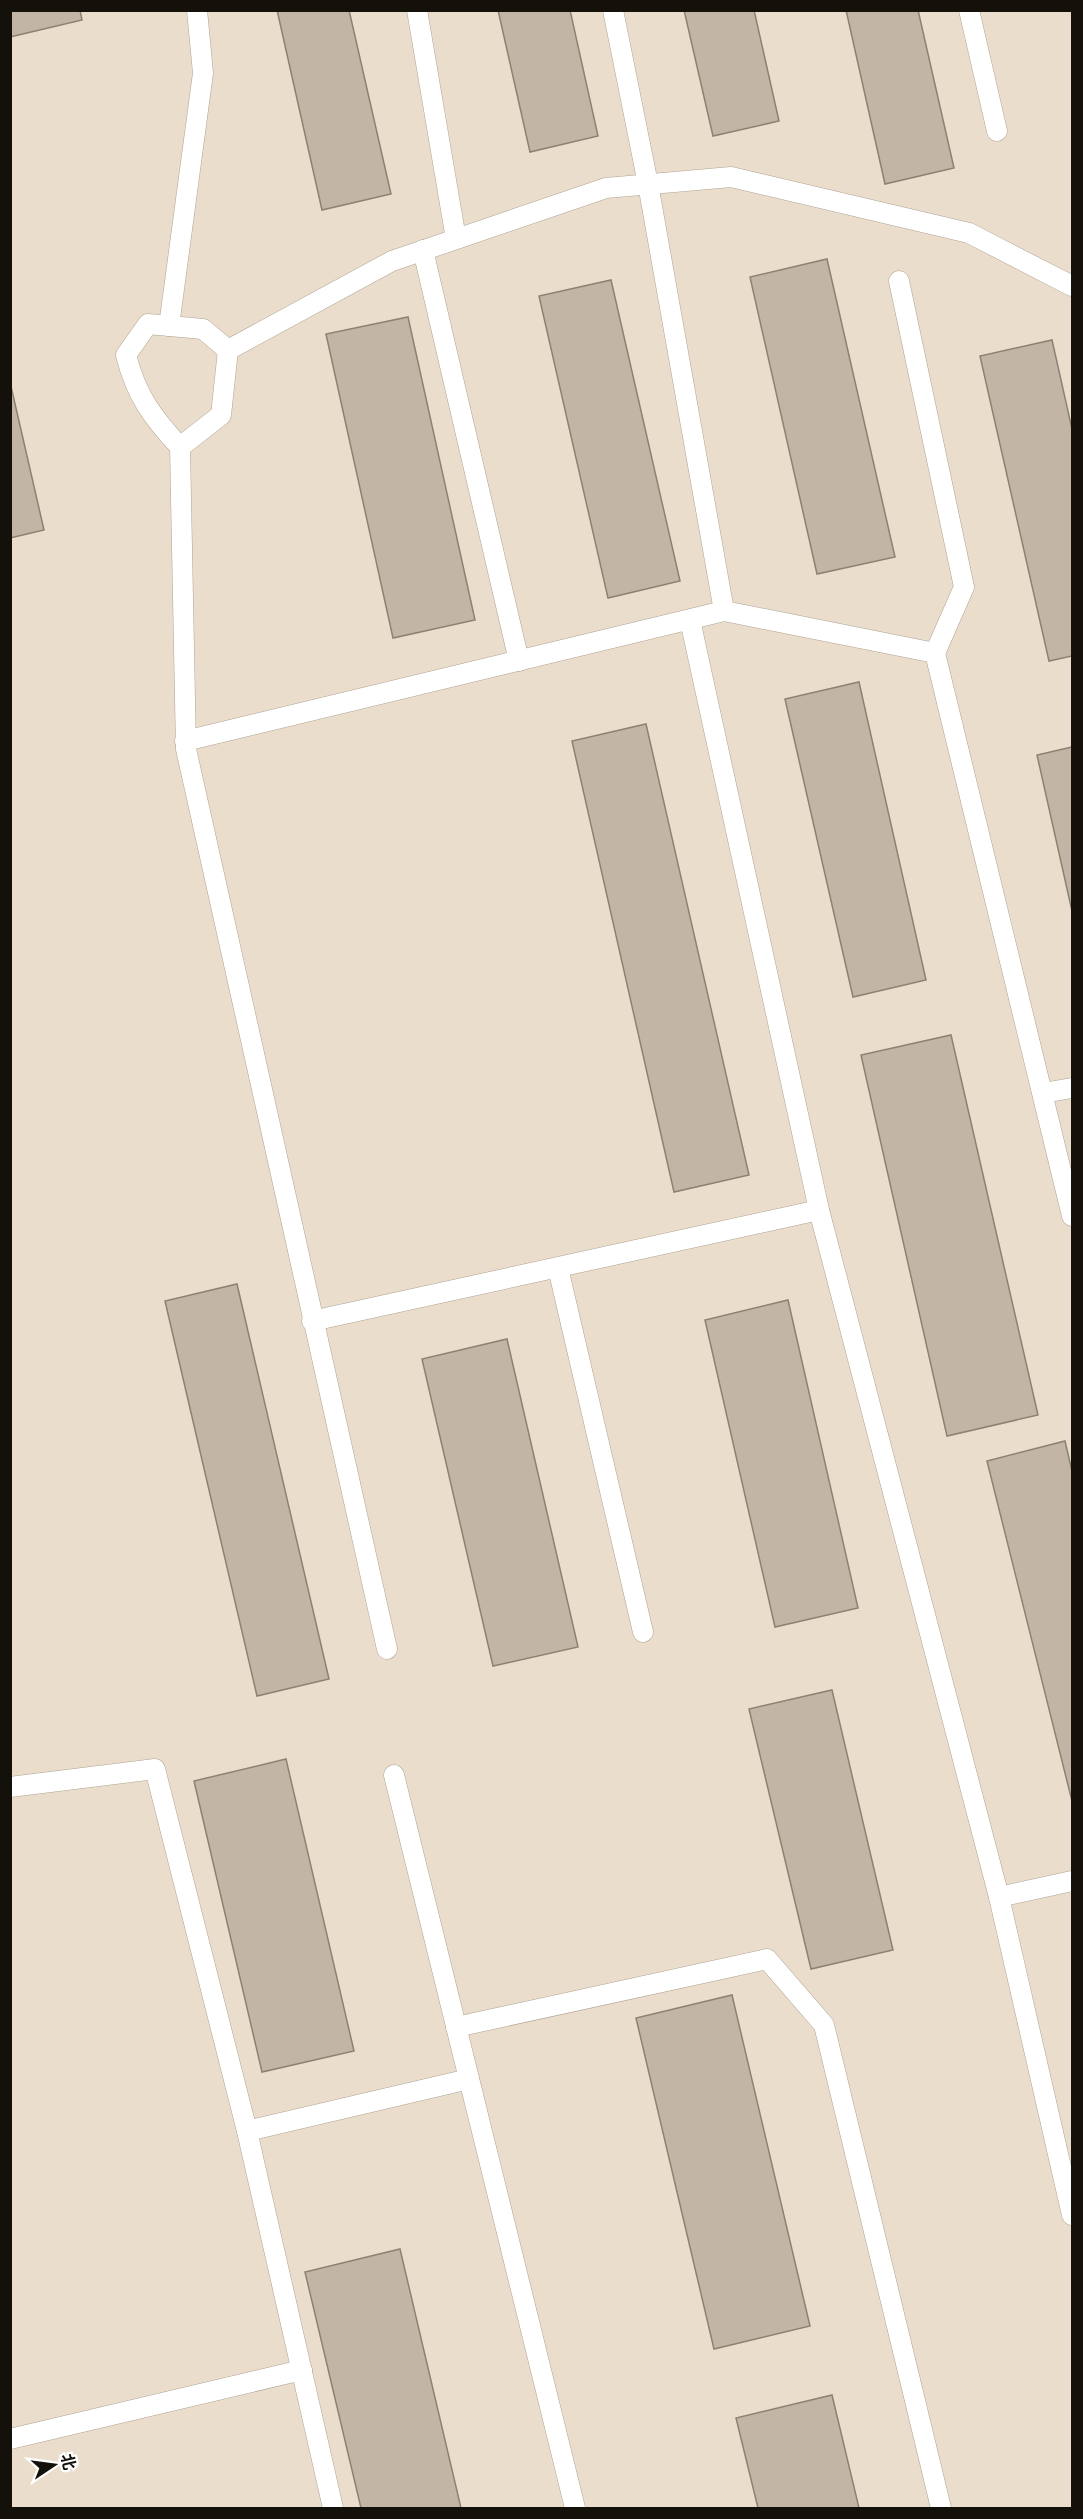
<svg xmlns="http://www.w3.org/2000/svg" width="1083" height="2519" font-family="'Nunito Sans','Noto Sans SC',sans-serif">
  <rect width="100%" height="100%" fill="#eaddcc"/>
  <g fill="#c2b5a5" stroke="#8d8172" stroke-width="1.5">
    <polygon points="10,10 80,10 82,20 10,37"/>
    <polygon points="277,10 349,10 391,194 322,210"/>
    <polygon points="498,10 570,10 598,136 530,152"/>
    <polygon points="684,10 754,10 779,121 713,136"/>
    <polygon points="846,10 918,10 954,168 885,184"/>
    <polygon points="827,259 895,557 817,574 750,277"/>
    <polygon points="611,280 680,581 608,598 539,296"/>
    <polygon points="408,317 475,620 393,638 326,334"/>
    <polygon points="1052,340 1072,429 1072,656 1049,661 980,356"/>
    <polygon points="10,382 44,530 10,538"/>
    <polygon points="859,682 926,980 853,997 785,699"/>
    <polygon points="646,724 749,1175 674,1192 572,741"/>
    <polygon points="1072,747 1072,911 1037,755"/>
    <polygon points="951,1035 1038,1415 947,1436 861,1055"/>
    <polygon points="237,1284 329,1679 257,1696 165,1301"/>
    <polygon points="788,1300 858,1608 775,1627 705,1320"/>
    <polygon points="507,1339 578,1647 493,1666 422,1359"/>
    <polygon points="1065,1441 1072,1471 1072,1801 987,1461"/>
    <polygon points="832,1690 893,1950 811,1969 749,1709"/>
    <polygon points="286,1759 354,2051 262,2072 194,1781"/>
    <polygon points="732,1995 810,2326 714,2349 636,2018"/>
    <polygon points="400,2249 461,2508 361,2508 305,2272"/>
    <polygon points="832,2395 859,2508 758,2508 736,2418"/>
  </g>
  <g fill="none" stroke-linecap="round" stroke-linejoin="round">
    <defs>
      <g id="service">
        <polyline points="417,10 456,239"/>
        <polyline points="969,10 997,131"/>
        <polyline points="423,250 519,661"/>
        <polyline points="899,281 964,587 935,653"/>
        <polyline points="169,326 203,73 197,10"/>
        <path d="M180,447C152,417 136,395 126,355L148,324L203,329L228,350"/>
        <polyline points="724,611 935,653 1072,1216"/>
        <polyline points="690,620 819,1210 999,1897 1072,2215"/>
        <polyline points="185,741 724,611 648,184 613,10"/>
        <polyline points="1043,1093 1072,1088"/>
        <polyline points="558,1268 643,1632"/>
        <polyline points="312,1321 819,1210"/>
        <polyline points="387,1649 186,749 180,447 221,415 228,350 392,261 606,188 731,177 969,233 1072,286"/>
        <polyline points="394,1775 575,2508"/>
        <polyline points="10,1787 155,1769 247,2131 333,2508"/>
        <polyline points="999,1897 1072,1881"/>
        <polyline points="456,2027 767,1959 824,2025 941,2508"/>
        <polyline points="247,2131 469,2079"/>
        <polyline points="10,2439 302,2370"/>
      </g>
    </defs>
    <use href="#service" stroke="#b0a393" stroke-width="21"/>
    <use href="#service" stroke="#fff" stroke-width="20"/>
  </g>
  <rect width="1083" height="2519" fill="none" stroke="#14100a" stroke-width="24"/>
  <g transform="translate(54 2465) rotate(77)" stroke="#ffffff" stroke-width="4.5" paint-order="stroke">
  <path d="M0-4.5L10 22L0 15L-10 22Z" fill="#14100a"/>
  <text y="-9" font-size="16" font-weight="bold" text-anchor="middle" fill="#14100a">北</text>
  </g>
</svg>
